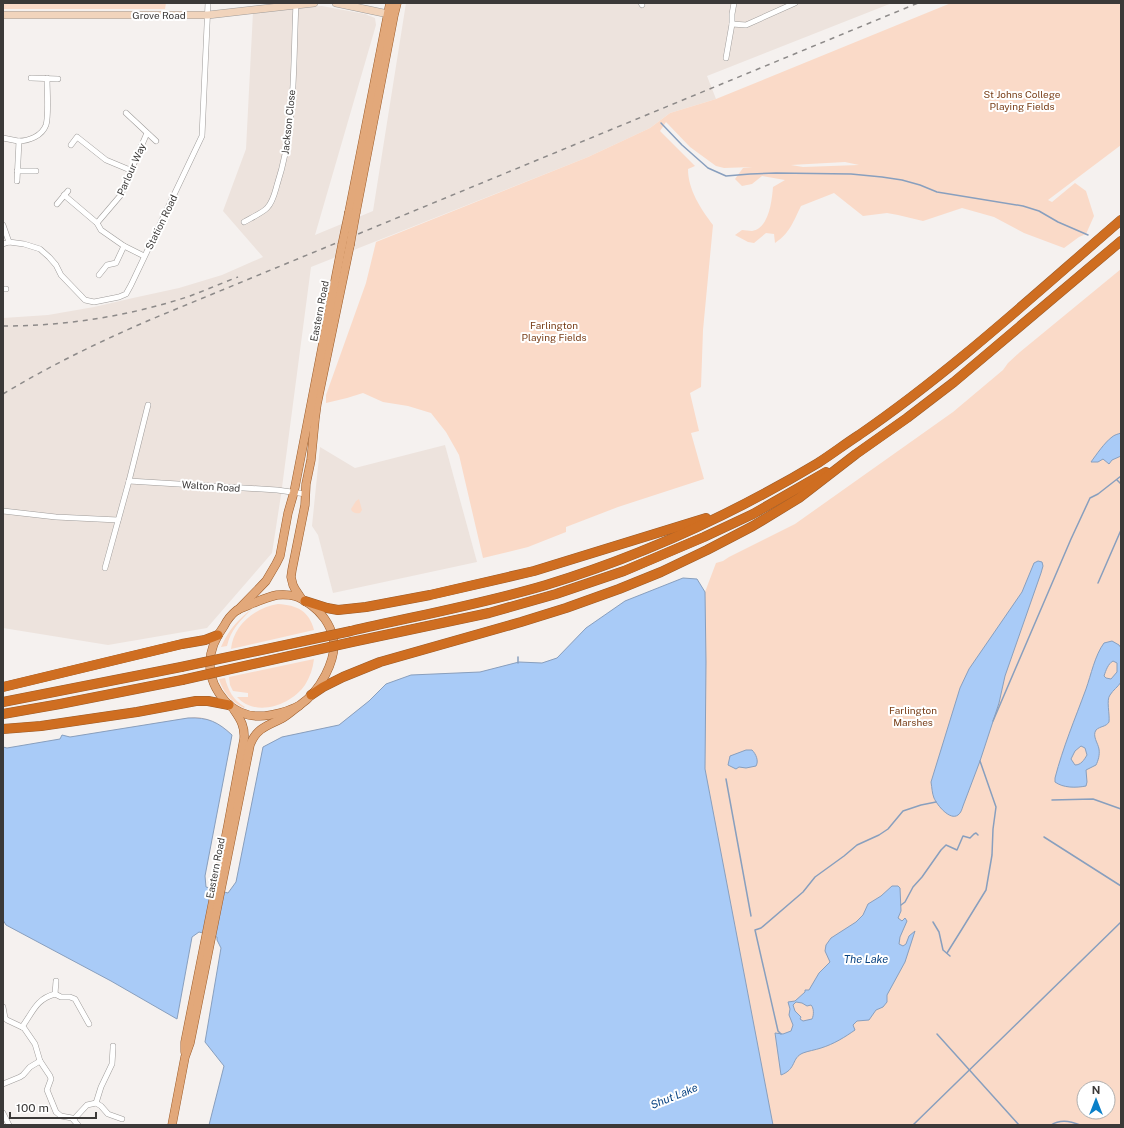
<svg xmlns="http://www.w3.org/2000/svg" width="1124" height="1128" font-family="'Public Sans',sans-serif">
  <rect width="100%" height="100%" fill="#f5f1ef"/>
  <g fill="#ede3dd">
    <polygon points="406,3 892,3 707,76 716,99 670,113 650,128 588,157 311,267 281,495 272,553 207,628 108,645 3,628 3,318 48,315 94,307 133,298 179,288 222,275 263,257 223,211 246,149 253,12 304,7 322,6 365,14 375,18 376,25 315,235 373,211"/>
    <polygon points="445,445 477,562 333,593 318,535 312,526 320,447 355,468"/>
  </g>
  <g fill="#fadac8" fill-rule="evenodd">
    <polygon points="3,3 166,3 165,9 3,9"/>
    <path d="M951,3H1121V145L1048,200L1052,202L1075,183L1086,191L1094,216L1086,234L1079,237L1064,248L1024,233L994,217L962,208L923,221L898,215L887,213L863,216L834,193L801,206C793,222 790,233 775,243L774,234L766,233L754,243L748,242L735,235L742,230C745,230 749,231 752,231C769,229 772,200 773,187L785,180L762,176L752,184L742,186L735,179L743,168L752,167L724,168L716,166L690,147L666,122L660,131L695,166L688,169C688,190 701,209 713,225L703,330L701,387L690,393L699,431L691,433L704,479L618,507L566,527V532L528,547L483,558L459,455L446,432L431,413L408,406L383,402L363,393L347,398L326,403V395L366,283L376,242L588,157L650,128L670,113L716,99ZM845,162L859,165L803,167L791,165Z"/>
    <path d="M1121,269V1125H660L278,934L51,792L65,736L70,737L193,717C209,717 221,724 232,735L205,876L206,887L228,893L236,882L263,747L282,737L339,725L369,701L389,683L415,675L480,672L519,662L542,663L557,658L586,628L608,616L694,586L705,592L716,563L723,561L729,557L795,524L953,412L1003,370L1008,363L1020,352ZM1084,1088H1108V1112H1084Z"/>
    <path d="M359,499L362,510L360,513C357,514 352,513 351,509L356,501Z"/>
    <path d="M278,604C297,605 309,611 314,630L231,649C233,625 256,607 278,604Z"/>
    <path d="M252,609C240,621 231,629 227,646L221,647C228,631 238,619 252,609Z"/>
    <path d="M314,659C313,668 310,677 305,685C291,705 256,718 237,697H248V693L233,691L230,685L229,677Z"/>
    <path d="M225,678C228,690 233,700 245,707L244,708C231,702 223,692 219,679Z"/>
  </g>
  <g fill="#a9cbf7" stroke="#889fbe" fill-rule="evenodd">
    <path d="M1121,433V456L1112,460L1109,464L1103,459L1098,462H1091C1096,455 1105,442 1112,437C1114,435 1118,434 1121,433Z"/>
    <path d="M1038,561L1042,562L1043,566L1041,573L1005,676L999,703L980,761L963,806C962,809 961,813 958,815C950,821 937,805 934,798C932,793 932,788 931,782L960,688L969,669L1022,592L1034,563Z"/>
    <path d="M683,578L697,579L705,592L706,662L705,769L773,1125H209L224,1066L205,1042L221,948L217,940V937L199,932L192,937L177,1019L111,981L6,925L3,920V747L7,748L60,739L62,735L70,737L188,718C208,717 218,722 232,735L205,876L206,887L228,893L236,882L263,747L282,737L339,725L369,701L386,684L411,675L480,672L519,662L542,663L557,658L586,628L625,601Z"/>
    <path d="M1112,641L1119,645L1121,648V682C1118,687 1113,690 1110,695C1106,700 1110,714 1109,722C1106,727 1100,726 1096,730C1092,736 1098,743 1099,749C1100,755 1098,761 1096,765L1086,770L1087,782L1086,786C1076,788 1063,788 1055,782V778C1063,747 1075,719 1086,689C1091,675 1095,655 1104,643ZM1113,661L1117,663V672L1111,679L1106,678L1104,676C1106,670 1108,664 1113,661ZM1081,746L1085,748L1087,755C1084,760 1081,765 1075,765L1071,759L1075,751Z"/>
    <path d="M746,750H752C756,754 759,761 756,766L746,768L739,767L736,769L728,765L730,756Z"/>
    <path d="M892,886H898L900,888L901,911L898,918L902,921L905,918L907,921L900,937L899,944L903,946L906,944L909,936L915,931L905,962L887,995V1002L883,1007L876,1010L869,1020L857,1021L853,1025L855,1030C845,1037 834,1044 821,1048C815,1050 808,1051 803,1053C791,1058 797,1069 781,1075L775,1033L783,1034L791,1031L793,1025L789,1015L790,1009L788,1002L795,1001L805,992V990H809L819,973L830,962L825,951L826,945L831,938L856,922L863,915L868,904L881,896ZM796,1002L802,1003L807,1006L811,1005C814,1008 814,1015 812,1019L803,1021L800,1019L801,1017L795,1011L793,1005Z"/>
  </g>
  <g fill="none" stroke-linecap="round" stroke-linejoin="round">
    <g stroke="#889fbe" stroke-width="1.5">
      <polyline points="661,123 682,145 708,168 726,176 750,174 776,173 851,174 882,177 902,180 920,185 937,192 1023,206 1039,211 1058,222 1088,235"/>
      <polyline points="1117,480 1121,484"/>
      <polyline points="1098,583 1121,530"/>
      <polyline points="518,663 518,657"/>
      <polyline points="993,721 1071,539 1090,498 1098,494 1121,476"/>
      <polyline points="726,779 751,916"/>
      <polyline points="1052,800 1093,799 1121,809"/>
      <polyline points="1044,837 1121,886"/>
      <polyline points="901,905 905,902 913,887 922,877 941,850 946,845 957,850 963,836 970,838 974,834 976,833 978,835"/>
      <polyline points="933,922 939,932 943,950 950,956"/>
      <polyline points="947,953 962,929 986,890 992,855 993,829 996,807 980,761"/>
      <polyline points="781,1034 778,1031 755,930 761,928 803,892 815,877 844,856 857,845 879,835 888,829 903,811 921,805 936,802"/>
      <polyline points="937,1034 1019,1125"/>
      <polyline points="913,1125 1121,922"/>
      <path d="M1051,1125C1060,1119 1071,1121 1080,1125"/>
    </g>
    <defs>
      <g id="street">
        <polyline points="641,3 642,5"/>
        <polyline points="732,24 746,25 795,3"/>
        <polyline points="726,58 732,24 732,14 734,3"/>
        <polyline points="31,78 58,79"/>
        <polyline points="126,113 156,141"/>
        <path d="M3,138C8,139 13,140 18,141C29,141 42,136 46,125C49,115 47,90 47,78"/>
        <polyline points="71,145 77,137 106,160 130,170"/>
        <polyline points="17,171 36,171"/>
        <polyline points="17,181 19,141"/>
        <polyline points="64,195 97,223 101,230 124,246 144,256"/>
        <polyline points="57,204 68,191"/>
        <path d="M244,222C251,218 262,213 267,208C273,202 275,192 277,185C296,127 293,64 296,3"/>
        <polyline points="97,223 120,196 147,133"/>
        <polyline points="3,225 9,242"/>
        <polyline points="3,244 9,242 24,244 40,249 49,257 56,265 61,275 85,300 94,302 119,297 126,294 131,285 202,136 208,3"/>
        <polyline points="99,275 107,265 116,263 124,246"/>
        <polyline points="3,289 6,289"/>
        <polyline points="129,481 277,490 306,494"/>
        <polyline points="3,511 56,517 118,520"/>
        <polyline points="105,568 129,481 148,405"/>
        <polyline points="55,994 56,981"/>
        <polyline points="3,1007 5,1018 7,1020 24,1028 35,1044 40,1061 50,1076 51,1079 47,1090 56,1112 61,1116 72,1118 78,1125"/>
        <path d="M22,1027C33,1012 36,999 55,994L61,997H70L75,999L89,1024"/>
        <polyline points="3,1084 20,1077 23,1075 30,1067 40,1061"/>
        <polyline points="96,1103 101,1087 112,1064 113,1048 113,1046"/>
        <polyline points="3,1113 9,1125"/>
        <polyline points="74,1119 87,1105 96,1103 101,1106 108,1114 122,1119"/>
      </g>
      <g id="secondary">
        <polyline points="336,3 393,15"/>
        <polyline points="3,15 208,15 314,3"/>
      </g>
      <g id="primary">
        <polyline points="349,212 390,3"/>
        <polyline points="356,212 394,15 397,3"/>
        <path d="M277,595C293,594 298,596 311,605C321,612 330,624 333,637C338,660 319,692 300,705C290,711 271,716 260,716C247,717 233,710 225,701C204,677 206,650 224,626C227,620 232,614 237,610C241,608 245,607 249,605C258,601 267,597 277,595Z"/>
        <polyline points="301,598 295,589 293,585 291,577 292,570 305,505 306,484 311,460 315,419 317,404 350,245"/>
        <polyline points="238,610 266,581 276,564 280,556 288,513 294,492 342,245"/>
        <path d="M185,1052V1042L228,825L244,739C245,727 241,720 234,710"/>
        <path d="M172,1125L185,1057L190,1043L250,745C256,729 266,726 281,719C287,716 293,710 299,706"/>
      </g>
      <g id="highway">
        <polyline points="305,601 327,608 338,610 366,607 430,595 534,571 706,518"/>
        <path d="M351,631C416,616 482,604 546,585C641,556 733,514 818,463C832,454 845,444 859,435C952,371 1035,294 1121,220"/>
        <polyline points="352,642 489,613 556,594 624,571 704,537 753,514 826,472"/>
        <polyline points="3,687 182,644 205,640 218,635"/>
        <polyline points="311,695 323,687 343,677 380,662 521,622 566,608 619,589 661,572 707,550 753,526 799,498 856,454 907,418 954,382 1121,241"/>
        <polyline points="3,702 181,667"/>
        <polyline points="3,714 60,704 182,680"/>
        <polyline points="3,729 41,726 137,712 196,701 208,701 229,705"/>
      </g>
    </defs>
    <use href="#street" stroke="#9f9c9a" stroke-width="6"/>
    <use href="#secondary" stroke="#9f9c9a" stroke-width="8"/>
    <use href="#primary" stroke="#9b5b29" stroke-width="9"/>
    <use href="#highway" stroke="#9b5b29" stroke-width="10"/>
    <use href="#street" stroke="#fff" stroke-width="5"/>
    <use href="#secondary" stroke="#f1d4bc" stroke-width="7"/>
    <use href="#primary" stroke="#e2a87a" stroke-width="8"/>
    <use href="#highway" stroke="#cf6e21" stroke-width="9"/>
    <g stroke="#8d8a89" stroke-width="1.5" stroke-dasharray="5 5" stroke-linecap="butt">
      <path d="M3,326C66,326 130,316 190,296C206,290 222,283 238,277"/>
      <path d="M3,394C51,365 101,341 152,319L918,3"/>
    </g>
    <defs>
      <g id="primary-bridge">
        <polyline points="342,245 349,212"/>
        <polyline points="350,245 356,212"/>
      </g>
      <g id="highway-bridge">
        <polyline points="181,667 351,631"/>
        <polyline points="182,680 352,642"/>
      </g>
    </defs>
    <use href="#primary-bridge" stroke="#9b5b29" stroke-width="9" stroke-linecap="butt"/>
    <use href="#highway-bridge" stroke="#9b5b29" stroke-width="10" stroke-linecap="butt"/>
    <use href="#primary-bridge" stroke="#e2a87a" stroke-width="8"/>
    <use href="#highway-bridge" stroke="#cf6e21" stroke-width="9"/>
  </g>
  <g text-anchor="middle" stroke-width="4" stroke-linejoin="round" paint-order="stroke">
    <g font-size="10" fill="#3b3938" stroke="#fff">
      <text x="159" y="19">Grove Road</text>
      <text transform="translate(288 122) rotate(-84)" y="4">Jackson Close</text>
      <text transform="translate(131 169) rotate(-66)" y="4">Parlour Way</text>
      <text transform="translate(161 222) rotate(-64)" y="4">Station Road</text>
      <text transform="translate(319 311) rotate(-79)" y="4">Eastern Road</text>
      <text transform="translate(211 486) rotate(4)" y="4">Walton Road</text>
      <text transform="translate(215 868) rotate(-79)" y="4">Eastern Road</text>
    </g>
    <g font-size="10" fill="#793f19" stroke="#fff">
      <text x="1022" y="98">St Johns College<tspan x="1022" dy="12">Playing Fields</tspan></text>
      <text x="554" y="329">Farlington<tspan x="554" dy="12">Playing Fields</tspan></text>
      <text x="913" y="714">Farlington<tspan x="913" dy="12">Marshes</tspan></text>
    </g>
    <g font-size="11" font-style="italic" fill="#094382" stroke="#fff">
      <text x="866" y="963">The Lake</text>
      <text transform="translate(674 1096) rotate(-22)" y="4">Shut Lake</text>
    </g>
  </g>
  <rect width="1124" height="1128" fill="none" stroke="#3b3938" stroke-width="8"/>
  <g transform="translate(1096 1100)"><circle r="19" fill="#ffffff" stroke="#b1b0af"/>
  <path d="M0-3L7 15L0 10L-7 15Z" fill="#0a80c9"/>
  <text y="-6" font-size="11" font-weight="bold" text-anchor="middle" fill="#3b3938">N</text>
  </g>
  <path d="M10 1112v6h86v-6" fill="none" stroke="#3b3938" stroke-width="2"/>
  <text x="16" y="1112" font-size="12" fill="#3b3938" stroke="#ffffff" stroke-width="3" paint-order="stroke">100 m</text>
</svg>
